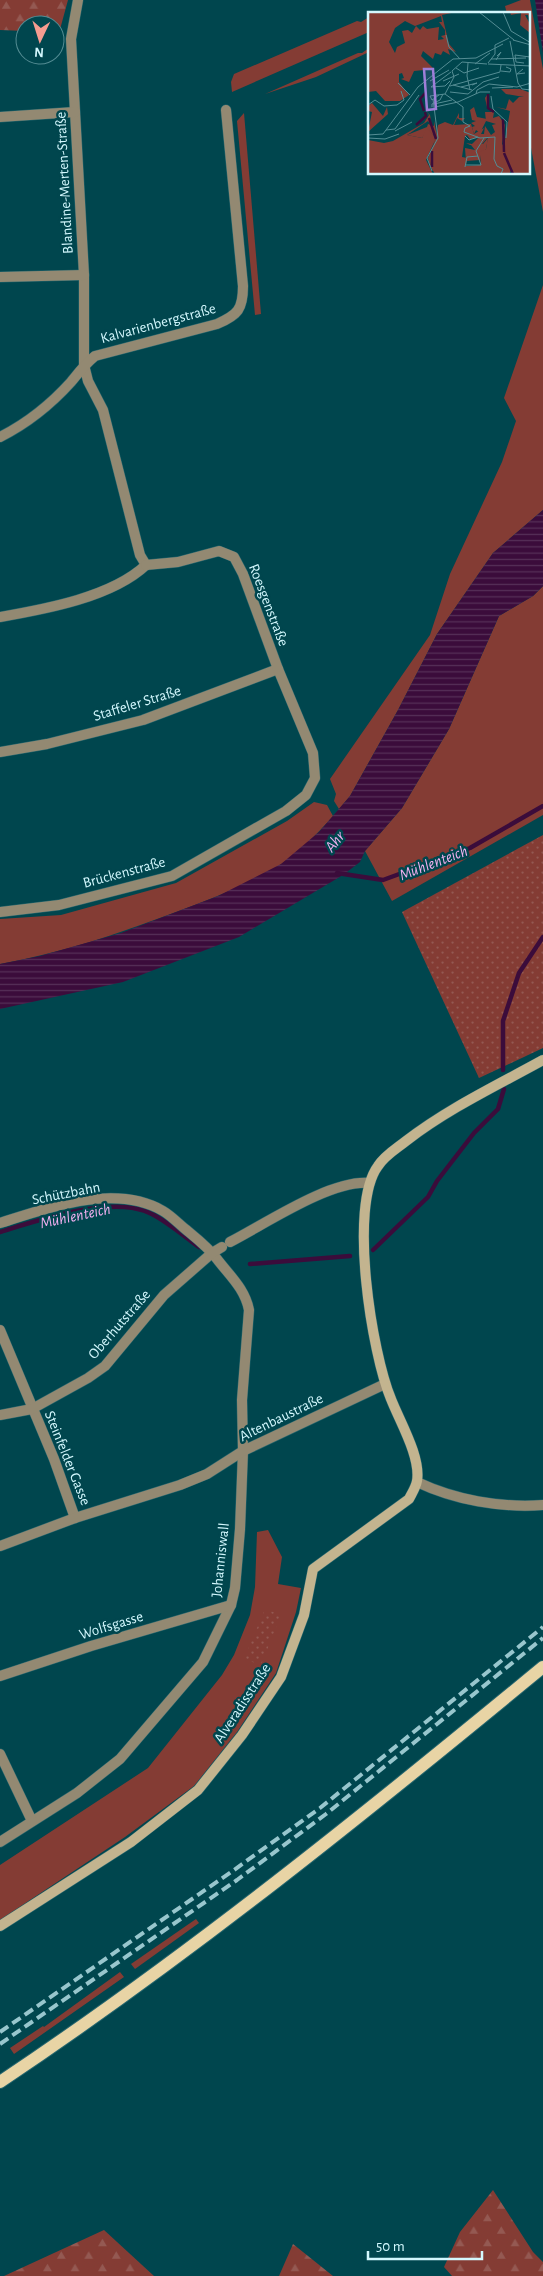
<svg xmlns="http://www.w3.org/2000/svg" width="543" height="2276" font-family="'Alegreya Sans',sans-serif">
  <defs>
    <pattern id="forest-firs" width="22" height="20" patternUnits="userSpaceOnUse" patternTransform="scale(1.25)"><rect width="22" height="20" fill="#843c34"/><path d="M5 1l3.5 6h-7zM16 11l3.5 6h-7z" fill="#945952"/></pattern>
    <pattern id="park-dots" width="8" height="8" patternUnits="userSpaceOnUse" patternTransform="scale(1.25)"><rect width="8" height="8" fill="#843c34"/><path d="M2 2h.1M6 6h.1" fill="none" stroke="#945952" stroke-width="1.8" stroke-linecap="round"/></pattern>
    <pattern id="water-rules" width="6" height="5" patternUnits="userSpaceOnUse" patternTransform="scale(1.25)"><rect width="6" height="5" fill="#3b0c3b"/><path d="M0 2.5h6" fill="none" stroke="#563058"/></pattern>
  </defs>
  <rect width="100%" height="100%" fill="#00464e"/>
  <g fill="#843c34">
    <polygon points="521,0 530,0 543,69 543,212 529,137 529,14 507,14 505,6"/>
    <polygon points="369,17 369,32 232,92 231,82 234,74 357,21 361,22"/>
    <polygon points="369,48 369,52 316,77 265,94 358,53 362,53"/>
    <polygon points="244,113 261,314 255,315 237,121"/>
    <polygon points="543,285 543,510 493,553 437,634 398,710 350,796 339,809 334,801 336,794 330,779 430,635 450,574 502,462 516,421 504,398"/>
    <polygon points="543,586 543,815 392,901 365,851 402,808 449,729 499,616 533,596"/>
    <path d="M314,802L327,805L333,816C318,833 300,852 280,865C248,885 211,899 176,912C118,934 61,953 0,964V919L61,915L176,883L287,821Z"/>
    <polygon points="268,1530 282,1557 278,1584 301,1588 296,1612 276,1673 237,1732 194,1786 125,1837 0,1920 0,1865 148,1768 222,1675 234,1655 250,1615 255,1587 257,1532"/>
    <polygon points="196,1919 199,1923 135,1969 131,1964"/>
    <polygon points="120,1972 124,1977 14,2054 10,2048 43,2026 44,2027"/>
  </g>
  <g fill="url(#forest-firs)">
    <polygon points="0,0 68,0 59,33 55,32 55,25 25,25 25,31 0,30"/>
    <polygon points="493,2190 533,2252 543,2262 543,2276 452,2276 444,2267 460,2232"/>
    <polygon points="104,2230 154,2276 4,2276"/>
    <polygon points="293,2244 333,2276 279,2276"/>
  </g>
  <g fill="url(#park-dots)">
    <polygon points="543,835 543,1048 479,1078 402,912"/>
    <polygon points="265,1609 281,1615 261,1665 244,1659"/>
  </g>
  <g fill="url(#water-rules)">
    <polygon points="535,0 543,0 543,53"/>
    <polygon points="543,510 543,586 533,596 499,616 449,729 402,808 365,851 360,862 343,875 239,937 123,982 0,1009 0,964 40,956 121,933 218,896 281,864 319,832 350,796 398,710 437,634 493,553"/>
  </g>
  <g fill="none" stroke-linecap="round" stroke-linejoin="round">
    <g stroke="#3b0c3b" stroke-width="4.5">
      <polyline points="337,873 383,880 470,848 543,806"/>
      <polyline points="503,1070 503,1021 519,973 543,937"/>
      <path d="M0,1232C39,1220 108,1197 145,1211C161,1216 185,1237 199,1247"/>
      <polyline points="373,1250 428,1197 437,1181 474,1133 498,1109 504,1089"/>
      <polyline points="250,1264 350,1256"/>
    </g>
    <defs>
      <g id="street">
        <polyline points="78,0 71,39 84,275 84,365 88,381 103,410 140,555 146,565"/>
        <polyline points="0,117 75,112"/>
        <polyline points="0,277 84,275"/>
        <path d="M0,437C26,424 52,403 71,382C79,372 85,364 95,356L217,324C238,315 243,309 243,286L226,110"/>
        <path d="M0,617C46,609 112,597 146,565"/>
        <polyline points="0,752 47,744 143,720 278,669"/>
        <polyline points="0,912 59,905 172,876 286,811 306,795 315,778 313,753 278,669 243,574 234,557 219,551 178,562 146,565"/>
        <path d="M0,1223C48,1208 115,1183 163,1211C170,1215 177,1222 184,1228C196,1238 208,1247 217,1259C230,1276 245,1289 249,1310L242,1400L243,1451L240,1529L235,1588L231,1605L203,1662L120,1759L77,1793L0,1842"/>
        <path d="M230,1242C267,1223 330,1180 369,1183"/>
        <polyline points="0,1330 54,1459 75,1518"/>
        <polyline points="0,1415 32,1409 88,1378 105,1366 164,1295 212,1253 222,1247"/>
        <path d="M417,1482C455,1500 500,1508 543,1505"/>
        <polyline points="0,1546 75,1518 180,1485 207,1474 243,1451 385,1384"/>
        <polyline points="0,1676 91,1646 231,1605"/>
        <polyline points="0,1754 32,1821"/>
      </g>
      <path id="secondary" d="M0,1926L131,1842L198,1790L242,1735L281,1677L304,1615L313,1569L409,1499C412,1493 416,1487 417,1481C421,1457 400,1422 391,1399C372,1354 348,1206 378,1166C385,1155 396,1149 406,1141C449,1108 496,1086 543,1060"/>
      <path id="primary" d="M0,2082C190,1955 367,1812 543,1667"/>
    </defs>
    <use href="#street" stroke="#26666e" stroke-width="11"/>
    <use href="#secondary" stroke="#26666e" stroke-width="11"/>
    <use href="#primary" stroke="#26666e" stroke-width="14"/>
    <use href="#street" stroke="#938972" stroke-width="10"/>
    <use href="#secondary" stroke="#c3b48f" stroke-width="10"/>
    <use href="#primary" stroke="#e8d4a5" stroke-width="12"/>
    <g stroke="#98c6cd" stroke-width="4" stroke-dasharray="10 5" stroke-linecap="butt">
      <polyline points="0,2032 234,1870 320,1808 543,1627"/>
      <polyline points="0,2044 237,1880 326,1814 543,1638"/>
    </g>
  </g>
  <g text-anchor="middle" stroke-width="5" stroke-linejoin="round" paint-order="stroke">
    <g font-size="15" fill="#d3f8fe" stroke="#00464e">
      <text transform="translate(64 183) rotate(-93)" y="5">Blandine-Merten-Straße</text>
      <text transform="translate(158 323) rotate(-15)" y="5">Kalvarienbergstraße</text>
      <text transform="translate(269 605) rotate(69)" y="5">Roesgenstraße</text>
      <text transform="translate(137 703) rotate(-17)" y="5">Staffeler Straße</text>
      <text transform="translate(124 872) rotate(-15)" y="5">Brückenstraße</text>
      <text transform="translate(66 1193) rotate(-11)" y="5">Schützbahn</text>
      <text transform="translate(119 1324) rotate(-49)" y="5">Oberhutstraße</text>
      <text transform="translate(281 1417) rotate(-26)" y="5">Altenbaustraße</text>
      <text transform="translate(68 1458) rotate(68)" y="5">Steinfelder Gasse</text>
      <text transform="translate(220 1560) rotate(-84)" y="5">Johanniswall</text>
      <text transform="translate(111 1625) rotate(-17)" y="5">Wolfsgasse</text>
      <text transform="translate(242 1703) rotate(-57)" y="5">Alveradisstraße</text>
    </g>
    <g font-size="16" font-style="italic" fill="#f5b1f2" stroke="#00464e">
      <text transform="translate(334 841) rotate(-51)" y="6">Ahr</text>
      <text transform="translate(433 862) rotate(-21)" y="6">Mühlenteich</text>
      <text transform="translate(75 1215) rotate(-12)" y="6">Mühlenteich</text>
    </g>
  </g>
  <g transform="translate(368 12)">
    <rect width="162" height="162" fill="#00464e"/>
    <path d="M106,95L109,105L119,107L112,121L108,118L106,122L104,115L107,114L103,111L108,109L104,108L102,98ZM66,109L69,124L62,154L60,146L68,126L60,118L54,126L39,123L59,115L60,112L66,114ZM120,126L118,137L112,142V148L98,149L97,136L107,138L103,133L109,129L115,132Z" fill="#843c34"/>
    <path d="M0,0H88L74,3L81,32L88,40L80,37L82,43L75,39L73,43L67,41L65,47L55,39L53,44L66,57L46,59L41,70L33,67L36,66L34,61L31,62V70L41,83L32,89H17L8,79L0,80ZM73,4L74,10H71L77,18V23L73,24L76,27L70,28L71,15L59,17L55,14L52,18L48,14L44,21L40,18L34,19L37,31L29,35L27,41L21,30L27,16L37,9L47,14ZM142,0H162V10L160,3H157L162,12V21L152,13L153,1L143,3ZM133,77H152L163,81L162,162H145L144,157L141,162H67L62,154L70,113L77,110L85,113L91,101V106H97L94,109L89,106L86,113L103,112L106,122L116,116L113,122H116L117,114L123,123L127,120L124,113L128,112L118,109L117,100H124L119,95L117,86L119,83L120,95L126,100L125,106L131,104L137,113L134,132L136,134L142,99L128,95L138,97L141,87L145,91L151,85H156L138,82ZM99,123L102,127L110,126L104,132L98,131L102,133H113L120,125L118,137L109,141L112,143L113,153L98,154L99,146L94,145L97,124ZM4,91L15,104L19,95L20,102L0,120L4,100L0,99V94ZM59,100L62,103L64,115L60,109L39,123L54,126L59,116L68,126L58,148L65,162H0V128L16,131L25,129L56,111L61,103Z" fill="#843c34" fill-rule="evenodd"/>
    <path fill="none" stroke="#3b0c3b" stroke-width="2.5" d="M120,82V96L126,100M56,99L52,87L58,80M61,106L68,127M135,107L136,140M48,113L58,104L57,100M64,139V155M136,141L145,162"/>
    <path fill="none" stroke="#548d94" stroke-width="1" d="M111,0L146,28M135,0L143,19L163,31M78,23L81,35L92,47M145,28L163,33M142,29L150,71L154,77L163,78M123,47L158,46M128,48L133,40L129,44M100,51L99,64L102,78M120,51L127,42V33L141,26M156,51L148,50L147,43L162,45M107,52L122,41M119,52L94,50L84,59L86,65L77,82L95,95V110L102,114L97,116L96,120L112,126L127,125L126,147L129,154L135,157L133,162M120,52L163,54M88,56L96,61L111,56M155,57L149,62L157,61M133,59L142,60L143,57L138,55M62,69L81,58M75,69L91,62M30,71L42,83M85,73L104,78M82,74L132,60L133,53M63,75L77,74L82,69M63,75L83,60M93,75L109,71L104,73M124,76L145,75M82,80L100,82L115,70L131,65M108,82L109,78L121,72L149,75L163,71M71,83L64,88L62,84L77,82M123,84L125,97L139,110L138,126M90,90L112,80H122M66,92L84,88M0,93L7,88L16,94L29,93L36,88L33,79M64,95V92L72,88L75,82M67,95L90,90M18,118L27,117L51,83M27,119L44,110M0,123L15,122L50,75L85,47L108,46L135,32M97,124L101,128L110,125M0,126L17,127L31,122M98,153H113L108,139L116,126M97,155L99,145L110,144M64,159L59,146L70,126L65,87"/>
    <path fill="#9e7ed8" fill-opacity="0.15" stroke="#9e7ed8" stroke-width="2.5" d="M56,57H65L68,97L59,98Z"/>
    <rect width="162" height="162" fill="none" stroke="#d3f8fe" stroke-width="2.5"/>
  </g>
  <g transform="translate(40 40) rotate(184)"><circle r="24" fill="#00464e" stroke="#548d94"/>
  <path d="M0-4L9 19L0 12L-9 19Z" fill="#f59c90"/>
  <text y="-8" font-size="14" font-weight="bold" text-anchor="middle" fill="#d3f8fe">N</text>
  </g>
  <path d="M368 2251v8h114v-8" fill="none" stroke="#d3f8fe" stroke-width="2.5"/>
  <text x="376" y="2251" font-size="15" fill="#d3f8fe" stroke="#00464e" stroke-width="4" paint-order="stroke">50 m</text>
</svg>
